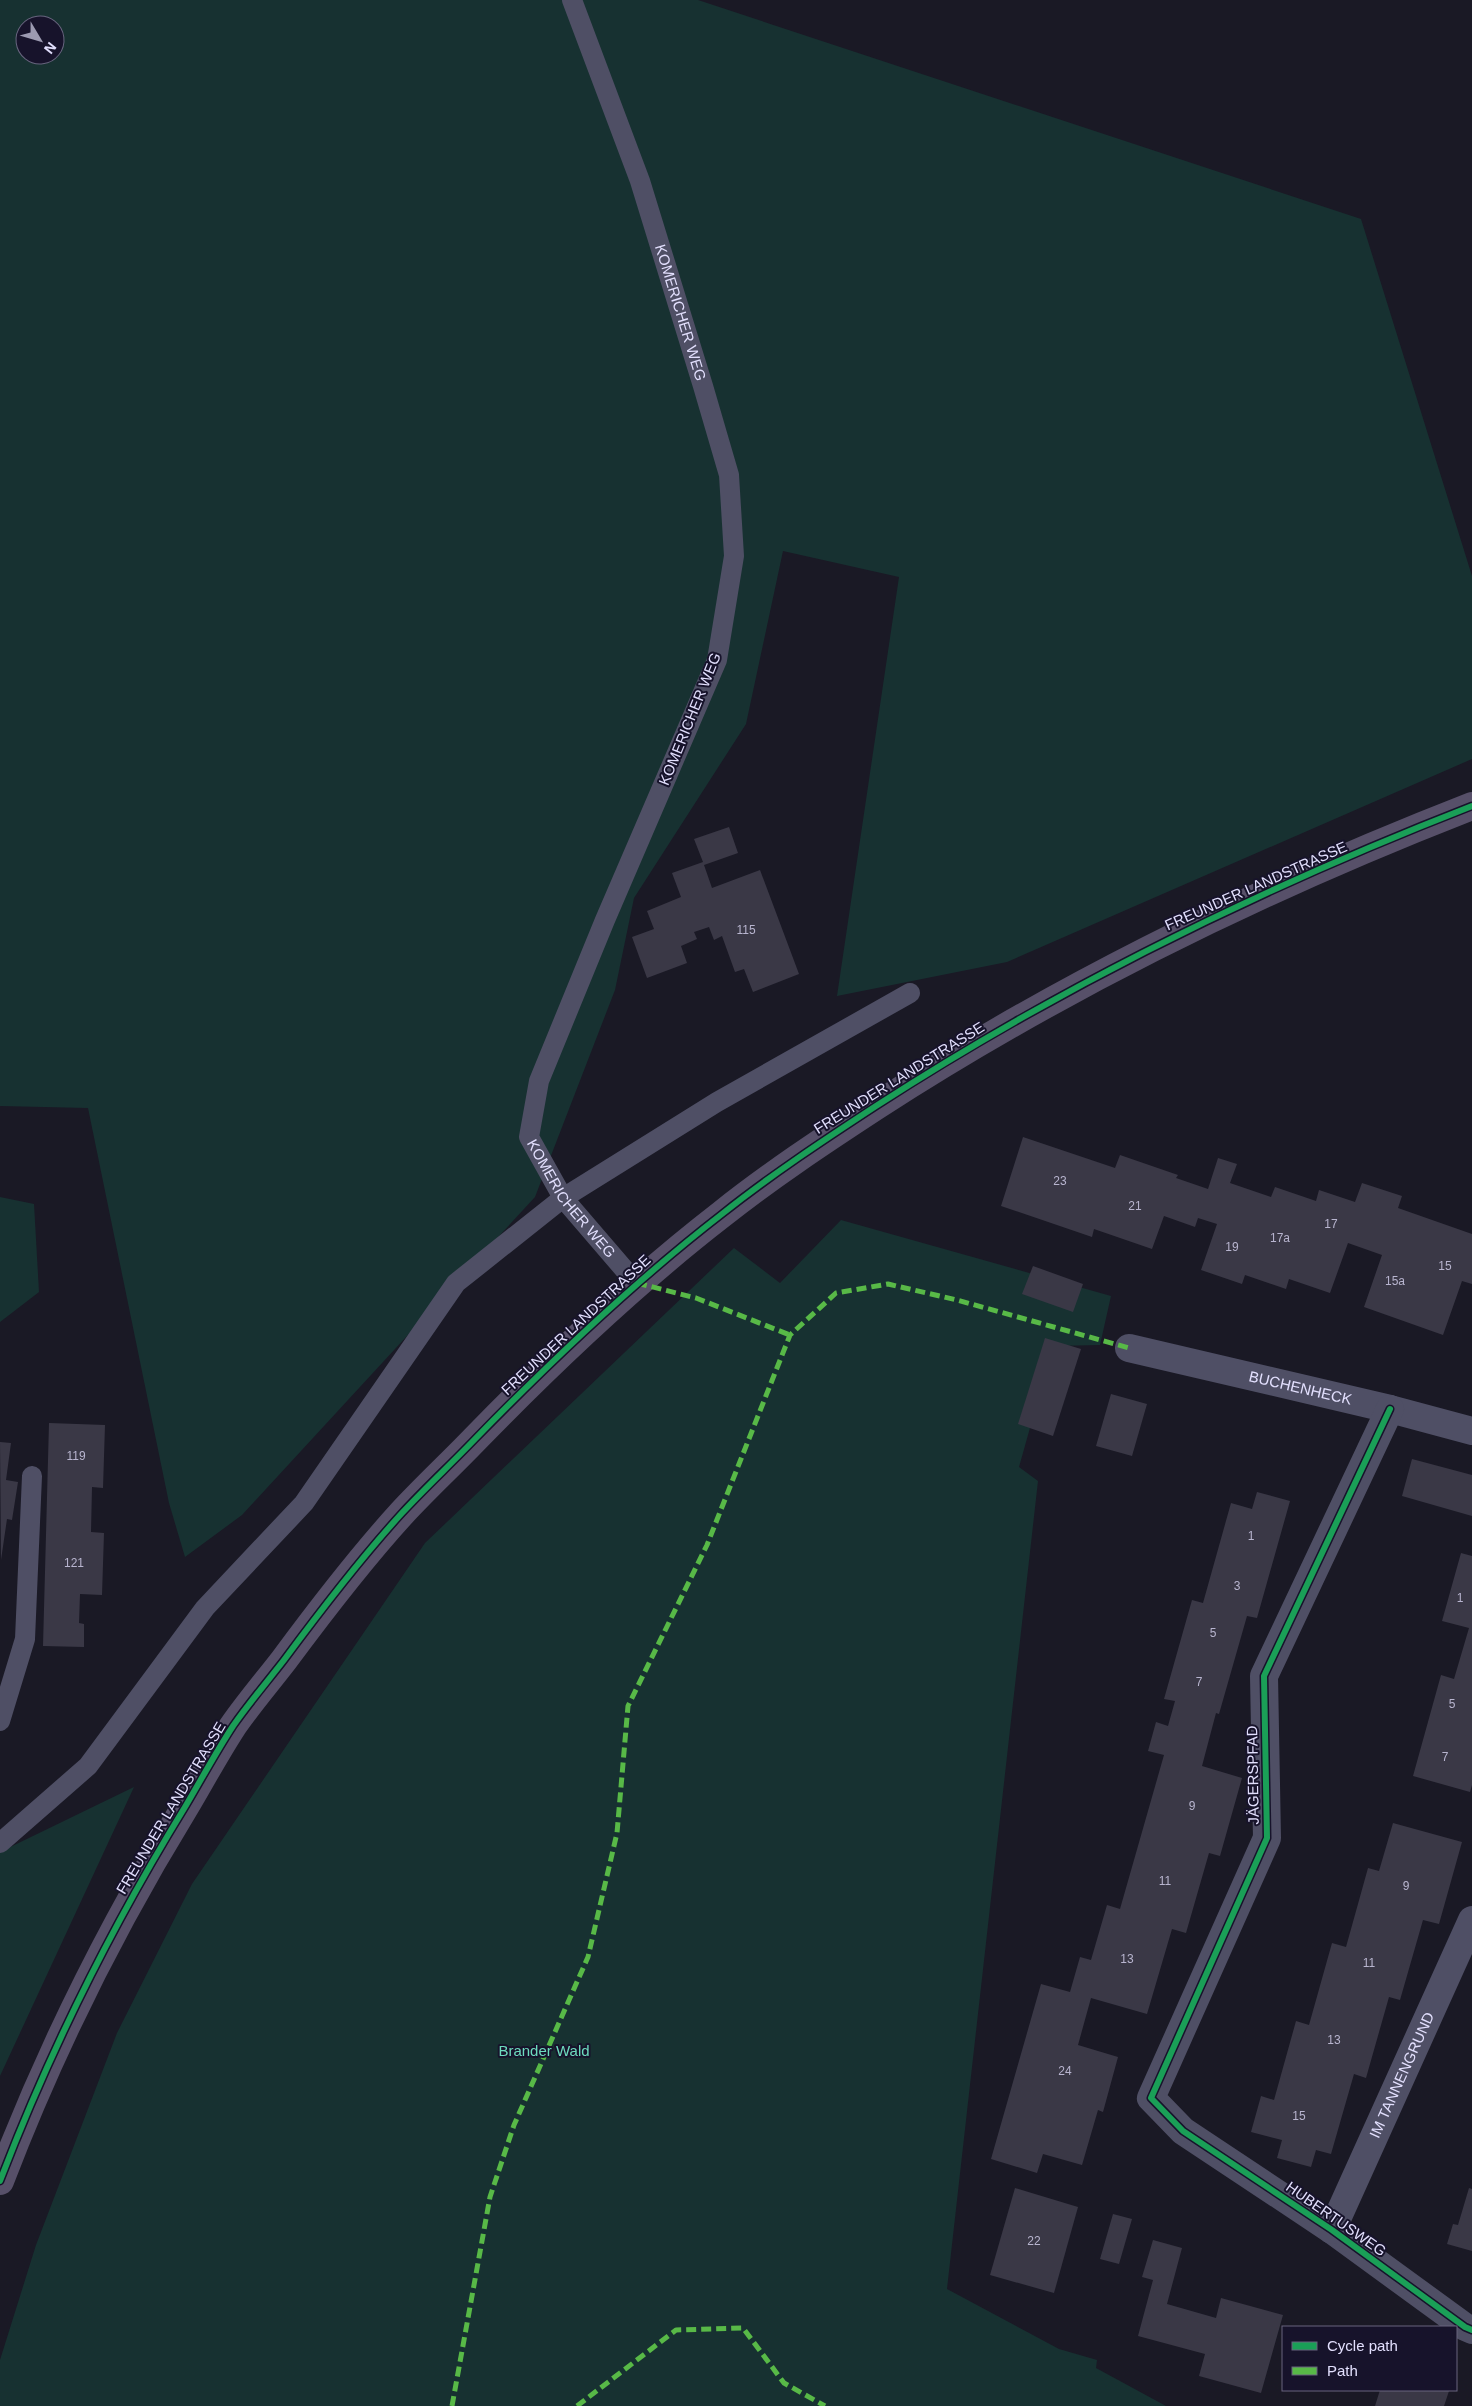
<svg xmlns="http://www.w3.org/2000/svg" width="1472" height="2406" font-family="Arial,sans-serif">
  <rect width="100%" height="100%" fill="#1a1925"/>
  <g fill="#173131" fill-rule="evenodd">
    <path d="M0,0H698L1361,219L1472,576V759L1007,962L837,996L899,577L783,551L746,724L634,898L615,990L535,1197L242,1515L185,1557L169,1503L88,1108L0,1106ZM25,25H55V55H25Z"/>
    <polygon points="0,1197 34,1204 39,1292 0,1322"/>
    <polygon points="841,1220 1111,1296 1100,1345 1053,1346 1019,1467 1038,1481 947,2289 1059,2349 1097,2360 1096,2368 1166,2406 0,2406 0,2360 36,2245 117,2033 192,1884 425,1543 734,1248 780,1283"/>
    <polygon points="134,1787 0,2076 0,1852"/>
  </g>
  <g fill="#3a3846">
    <polygon points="729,827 738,853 704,865 712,888 760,870 799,974 753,992 744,969 735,972 722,936 714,940 709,927 694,932 697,939 681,946 687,963 647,978 632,937 654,929 647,911 681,897 672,873 703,862 694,839"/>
    <polygon points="1023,1137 1115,1168 1120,1155 1178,1175 1176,1178 1208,1189 1218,1158 1237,1164 1230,1183 1271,1197 1275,1187 1316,1201 1319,1190 1355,1202 1362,1183 1402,1196 1398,1208 1472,1234 1472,1284 1462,1281 1443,1335 1364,1307 1382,1255 1348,1243 1330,1293 1289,1279 1286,1289 1245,1275 1242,1284 1201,1270 1217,1224 1198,1218 1195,1227 1164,1216 1152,1249 1094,1229 1092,1237 1001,1206"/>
    <polygon points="1033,1266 1083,1284 1073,1312 1022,1294"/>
    <polygon points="1045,1338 1081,1349 1053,1436 1018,1424"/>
    <polygon points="1111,1394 1147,1404 1132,1456 1096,1446"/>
    <polygon points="49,1423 105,1425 103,1488 92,1487 91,1532 104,1533 102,1595 80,1594 79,1623 84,1624 84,1647 43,1646"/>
    <polygon points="0,1442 11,1443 6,1480 18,1482 12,1520 7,1519 1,1560"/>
    <polygon points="1412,1459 1472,1475 1472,1516 1402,1496"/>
    <polygon points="1257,1492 1290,1501 1257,1618 1247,1616 1219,1714 1216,1713 1202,1766 1242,1778 1220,1856 1209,1853 1186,1933 1172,1929 1147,2014 1091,1998 1078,2045 1118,2057 1103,2112 1098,2110 1082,2165 1043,2154 1037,2173 991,2159 1041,1984 1070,1992 1080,1957 1091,1960 1107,1905 1120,1909 1164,1755 1148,1751 1156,1722 1168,1726 1175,1701 1164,1699 1192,1600 1203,1603 1231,1503 1252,1509"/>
    <polygon points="1461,1553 1472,1556 1472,1785 1470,1792 1413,1776 1441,1675 1454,1679 1469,1628 1442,1621"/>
    <polygon points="1393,1823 1462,1842 1439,1924 1423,1920 1400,2000 1389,1997 1366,2078 1354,2074 1331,2154 1316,2150 1311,2167 1277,2158 1282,2140 1251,2132 1261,2096 1274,2100 1296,2021 1309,2025 1332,1943 1346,1947 1368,1868 1379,1871"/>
    <polygon points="1015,2188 1078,2207 1054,2293 990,2275"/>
    <polygon points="1469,2188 1472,2189 1472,2251 1447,2244 1453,2224 1458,2225"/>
    <polygon points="1113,2214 1132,2219 1119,2264 1100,2259"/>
    <polygon points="1153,2240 1182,2248 1167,2304 1216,2318 1221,2298 1283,2315 1261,2393 1199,2376 1205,2354 1138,2336 1153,2280 1142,2277"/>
    <polygon points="1380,2390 1444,2390 1449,2391 1444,2406 1375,2406"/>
  </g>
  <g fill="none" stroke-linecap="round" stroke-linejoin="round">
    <g stroke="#4f4f65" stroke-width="20">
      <path id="s1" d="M572,0L640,181L703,386L729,475L734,556L717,660L605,920L539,1081L529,1137L563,1198L636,1283"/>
      <polyline points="0,1721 25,1639 32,1476"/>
      <polyline points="0,1843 88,1766 205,1608 304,1503 456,1283 563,1198 717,1102 910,993"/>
    </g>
    <g stroke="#4f4f65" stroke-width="28">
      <path id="s2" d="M1129,1348L1390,1409L1472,1431"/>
      <polyline points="1390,1409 1264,1676 1267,1838 1151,2098 1183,2131 1332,2230 1465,2327 1472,2330"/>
      <path id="s3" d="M1332,2230L1472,1920"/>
    </g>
    <path stroke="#575069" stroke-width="28" d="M0,2181C50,2050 112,1926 185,1807C201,1780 216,1752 233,1726C249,1703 267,1682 284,1660C321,1610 360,1559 402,1513C425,1488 451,1464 475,1439C553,1359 634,1282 722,1214C771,1175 824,1140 876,1106C1063,985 1264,887 1472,806"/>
    <g stroke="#58b947" stroke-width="5" stroke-dasharray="10 5" stroke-linecap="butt">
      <polyline points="637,1283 696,1298 790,1335"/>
      <polyline points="452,2406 490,2197 514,2125 588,1957 617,1833 628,1706 707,1545 790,1335 836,1293 888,1284 957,1300 1129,1348"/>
      <polyline points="577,2406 676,2330 743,2328 784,2383 825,2406"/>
    </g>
    <defs>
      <g id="cycleway">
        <polyline points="1390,1409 1264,1676 1267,1838 1151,2098 1183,2131 1332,2230 1465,2327 1472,2330"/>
        <path d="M0,2181C50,2050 112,1926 185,1807C201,1780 216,1752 233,1726C249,1703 267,1682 284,1660C321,1610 360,1559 402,1513C425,1488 451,1464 475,1439C553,1359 634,1282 722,1214C771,1175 824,1140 876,1106C1063,985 1264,887 1472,806"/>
      </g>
    </defs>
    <use href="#cycleway" stroke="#17132b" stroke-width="9"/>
    <use href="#cycleway" stroke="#1a9f57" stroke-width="6"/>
  </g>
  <g text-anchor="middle" stroke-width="4" stroke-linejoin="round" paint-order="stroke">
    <g font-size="12" fill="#b8b5cf">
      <text x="746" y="934">115</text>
      <text x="1060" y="1185">23</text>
      <text x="1135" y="1210">21</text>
      <text x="1331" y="1228">17</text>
      <text x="1280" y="1242">17a</text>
      <text x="1232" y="1251">19</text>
      <text x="1445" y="1270">15</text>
      <text x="1395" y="1285">15a</text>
      <text x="76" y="1460">119</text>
      <text x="1251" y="1540">1</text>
      <text x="74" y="1567">121</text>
      <text x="1237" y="1590">3</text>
      <text x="1460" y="1602">1</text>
      <text x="1213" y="1637">5</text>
      <text x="1199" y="1686">7</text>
      <text x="1452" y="1708">5</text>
      <text x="1445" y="1761">7</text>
      <text x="1192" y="1810">9</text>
      <text x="1165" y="1885">11</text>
      <text x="1406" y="1890">9</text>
      <text x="1127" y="1963">13</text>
      <text x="1369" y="1967">11</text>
      <text x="1334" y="2044">13</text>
      <text x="1065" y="2075">24</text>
      <text x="1299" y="2120">15</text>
      <text x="1034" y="2245">22</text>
    </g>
    <g font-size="15" fill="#e2dffd" stroke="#17132b">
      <text dy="5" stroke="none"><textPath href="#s1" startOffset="331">KOMERICHER WEG</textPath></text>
      <text transform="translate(690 719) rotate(-68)" y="5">KOMERICHER WEG</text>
      <text transform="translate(1256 886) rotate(-24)" y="5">FREUNDER LANDSTRASSE</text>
      <text transform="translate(899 1078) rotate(-32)" y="5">FREUNDER LANDSTRASSE</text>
      <text dy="5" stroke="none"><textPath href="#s1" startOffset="1276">KOMERICHER WEG</textPath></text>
      <text transform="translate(576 1325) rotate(-43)" y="5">FREUNDER LANDSTRASSE</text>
      <text dy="5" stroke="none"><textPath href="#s2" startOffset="176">BUCHENHECK</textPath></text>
      <text transform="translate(1253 1775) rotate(-91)" y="5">JÄGERSPFAD</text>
      <text transform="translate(171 1808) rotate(-59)" y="5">FREUNDER LANDSTRASSE</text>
      <text dy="5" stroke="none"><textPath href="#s3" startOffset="170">IM TANNENGRUND</textPath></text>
      <text transform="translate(1336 2219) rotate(35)" y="5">HUBERTUSWEG</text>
    </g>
    <g font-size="15" fill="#6ddbbe" stroke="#17132b">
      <text x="544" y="2056">Brander Wald</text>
    </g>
  </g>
  <rect x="1282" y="2326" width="175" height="65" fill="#17132b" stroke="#68657f"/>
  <rect x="1292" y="2342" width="25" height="8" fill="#1a9f57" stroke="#68657f"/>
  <text x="1327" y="2351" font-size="15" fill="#e2dffd">Cycle path</text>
  <rect x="1292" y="2367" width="25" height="8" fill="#58b947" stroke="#68657f"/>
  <text x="1327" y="2376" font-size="15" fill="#e2dffd">Path</text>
  <g transform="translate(40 40) rotate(128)"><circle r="24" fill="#17132b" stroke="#68657f"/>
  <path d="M0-4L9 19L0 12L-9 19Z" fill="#9c9ab1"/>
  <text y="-8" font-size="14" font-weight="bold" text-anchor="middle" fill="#e2dffd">N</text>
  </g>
</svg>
